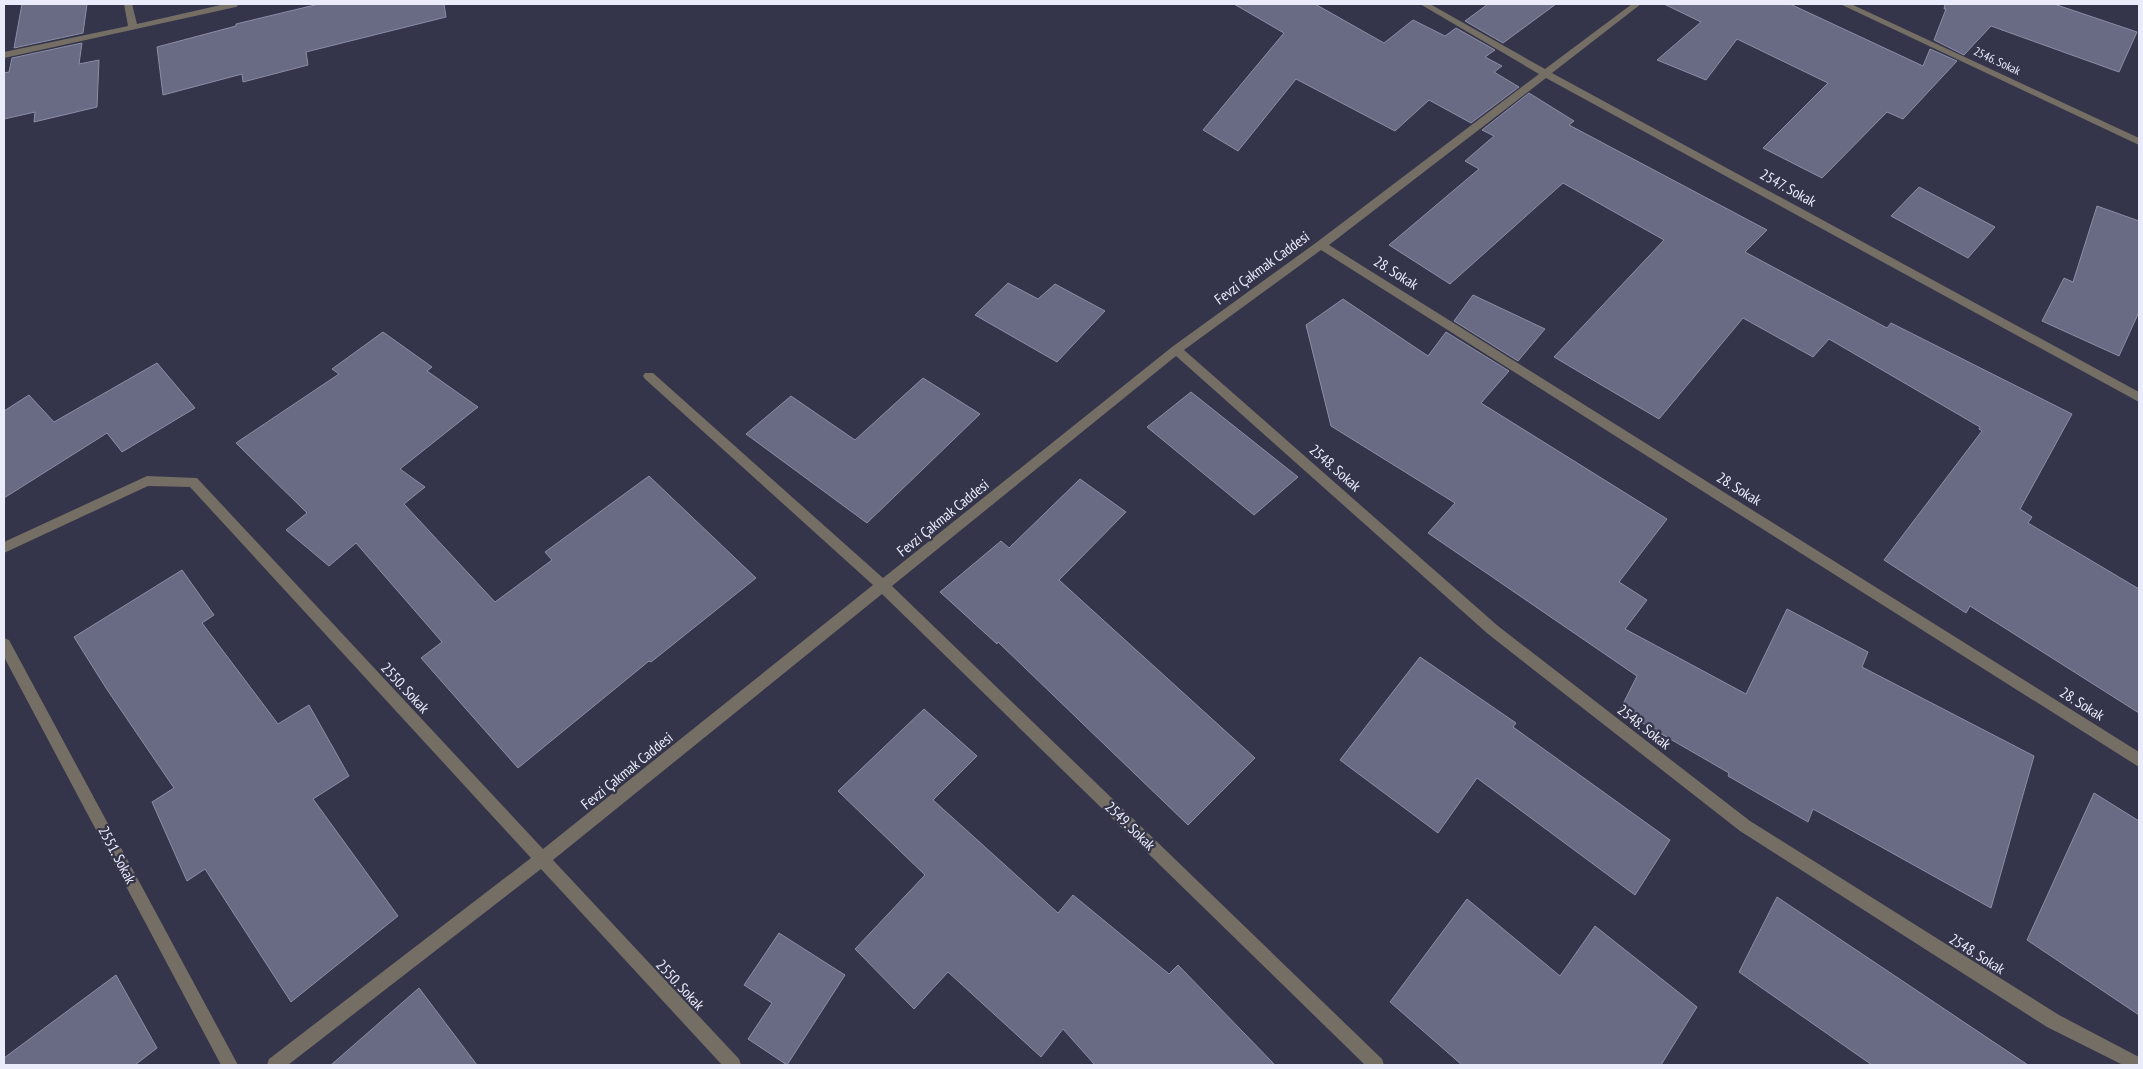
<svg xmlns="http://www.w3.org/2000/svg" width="2143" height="1069" font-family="'PT Sans Narrow',sans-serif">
  <rect width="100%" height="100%" fill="#34344a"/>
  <g fill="#696a83" stroke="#8c8ea8">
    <polygon points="22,4 87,4 83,33 14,48"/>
    <polygon points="319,4 444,4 446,17 306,52 308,65 243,82 242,74 163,95 157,47 236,26 236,24"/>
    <polygon points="1234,4 1315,4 1384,43 1413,20 1445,36 1456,28 1495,50 1485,57 1502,66 1494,72 1519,87 1471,123 1429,100 1395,131 1296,79 1238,151 1203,130 1284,33"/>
    <polygon points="1488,4 1556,4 1503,43 1465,21"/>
    <polygon points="1664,4 1790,4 1923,66 1930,49 1957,61 1903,119 1887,112 1822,178 1763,148 1828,83 1737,39 1706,80 1657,60 1701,22"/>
    <polygon points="1945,4 2054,4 2137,32 2119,72 1991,26 1964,55 1934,40 1946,9 1944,9"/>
    <polygon points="82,43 79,64 99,60 97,107 34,122 35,112 4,119 4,73 9,72 12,58"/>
    <polygon points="1529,93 1574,121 1569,125 1767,230 1745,252 1887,328 1891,323 2072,414 2020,509 2032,517 2028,523 2139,589 2139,713 1970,606 1966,613 1884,560 1982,431 1979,429 1980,427 1829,339 1813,357 1743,318 1659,419 1554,357 1664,240 1563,183 1450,284 1389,245 1479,169 1465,161 1494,136 1482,130"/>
    <polygon points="1919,187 1995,227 1968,258 1891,216"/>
    <polygon points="2097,206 2139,221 2139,312 2119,356 2042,321 2064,278 2073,282"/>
    <polygon points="1008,283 1038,299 1055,284 1105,311 1057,362 975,315"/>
    <polygon points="1473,295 1545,329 1518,361 1454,321"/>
    <polygon points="1343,299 1428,356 1446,332 1509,371 1481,403 1667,519 1619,582 1647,600 1625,629 1746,694 1787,609 1868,652 1862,667 2034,756 1991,908 1813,809 1808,822 1728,776 1729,773 1620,710 1637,676 1428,533 1455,503 1331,426 1306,325"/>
    <polygon points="383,332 432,367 427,371 478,407 400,469 425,487 404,504 495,602 552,560 545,552 649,476 756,578 651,662 649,661 518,768 421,658 442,642 356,543 329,566 286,530 307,513 236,443 339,374 332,369"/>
    <polygon points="157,363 195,408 122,452 107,433 4,498 4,411 29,395 54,422"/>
    <polygon points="923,378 980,414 867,523 746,434 791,396 855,440"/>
    <polygon points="1191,392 1298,477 1254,515 1147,427"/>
    <polygon points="1080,479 1126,512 1059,580 1255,758 1188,825 998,642 997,644 940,592 1001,541 1009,548"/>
    <polygon points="182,570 214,615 202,623 278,724 309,705 349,776 313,799 398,916 291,1002 205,869 187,881 152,802 174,788 106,688 74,637"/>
    <polygon points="1420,657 1516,723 1513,727 1670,840 1635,895 1477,778 1438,833 1340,760"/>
    <polygon points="924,709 977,756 933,800 1058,913 1073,895 1169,974 1178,965 1275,1065 1095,1065 1063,1029 1041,1057 948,972 914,1009 855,949 925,875 838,791"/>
    <polygon points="2094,793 2139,821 2139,1015 2027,940"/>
    <polygon points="1777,897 2028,1065 1872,1065 1739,972"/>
    <polygon points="1467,899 1560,976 1595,926 1697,1007 1661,1065 1462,1065 1390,1002"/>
    <polygon points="779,933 845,975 787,1065 748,1039 772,1003 744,985"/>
    <polygon points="116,975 157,1048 135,1065 4,1065 4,1058"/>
    <polygon points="419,988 477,1065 331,1065"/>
  </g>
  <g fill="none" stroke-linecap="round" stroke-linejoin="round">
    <g fill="#746e64" fill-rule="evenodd">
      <polygon points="124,4 132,4 137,24 225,4 240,4 236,7 4,58 4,52 128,26"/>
      <polygon points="1420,4 1430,4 1545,69 1632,4 1641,4 1552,73 2139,392 2139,402 1546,78 1329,245 2139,752 2139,767 1321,250 1184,350 1498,626 1750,821 2059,1015 2139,1057 2139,1065 2123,1065 2047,1027 1740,831 1488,634 1176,356 892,586 1382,1059 1384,1065 1365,1065 882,594 553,860 739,1059 741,1065 722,1065 541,869 288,1065 267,1065 269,1059 531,858 190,487 148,486 4,553 4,542 147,476 197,478 543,849 873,585 645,379 643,376 645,373 653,373 883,578 1172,347 1317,242 1539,74"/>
      <polygon points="1840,4 1851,4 2139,138 2139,145"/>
      <polygon points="4,638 9,640 238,1065 221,1065 4,657"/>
    </g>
  </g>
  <g text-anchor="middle" stroke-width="4.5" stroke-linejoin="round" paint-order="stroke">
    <g font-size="12" fill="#ebecfb" stroke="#34344a">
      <text transform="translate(1997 61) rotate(25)" y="4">2546. Sokak</text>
    </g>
    <g font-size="15" fill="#ebecfb" stroke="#34344a">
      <text transform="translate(1788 188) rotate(29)" y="5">2547. Sokak</text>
      <text transform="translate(1262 268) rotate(-36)" y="5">Fevzi Çakmak Caddesi</text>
      <text transform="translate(1396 273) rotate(32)" y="5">28. Sokak</text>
      <text transform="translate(1335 468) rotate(41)" y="5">2548. Sokak</text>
      <text transform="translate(1739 489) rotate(32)" y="5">28. Sokak</text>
      <text transform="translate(943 518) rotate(-39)" y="5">Fevzi Çakmak Caddesi</text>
      <text transform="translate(405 688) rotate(47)" y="5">2550. Sokak</text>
      <text transform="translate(2082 704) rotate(32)" y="5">28. Sokak</text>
      <text transform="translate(1644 727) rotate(38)" y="5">2548. Sokak</text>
      <text transform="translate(627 771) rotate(-39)" y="5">Fevzi Çakmak Caddesi</text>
      <text transform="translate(1130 826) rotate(44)" y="5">2549. Sokak</text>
      <text transform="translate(117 855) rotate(62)" y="5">2551. Sokak</text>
      <text transform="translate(1977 954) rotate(32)" y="5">2548. Sokak</text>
      <text transform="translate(680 985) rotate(47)" y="5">2550. Sokak</text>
    </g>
  </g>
  <rect width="2143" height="1069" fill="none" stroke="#ebecfb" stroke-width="10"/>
</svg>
